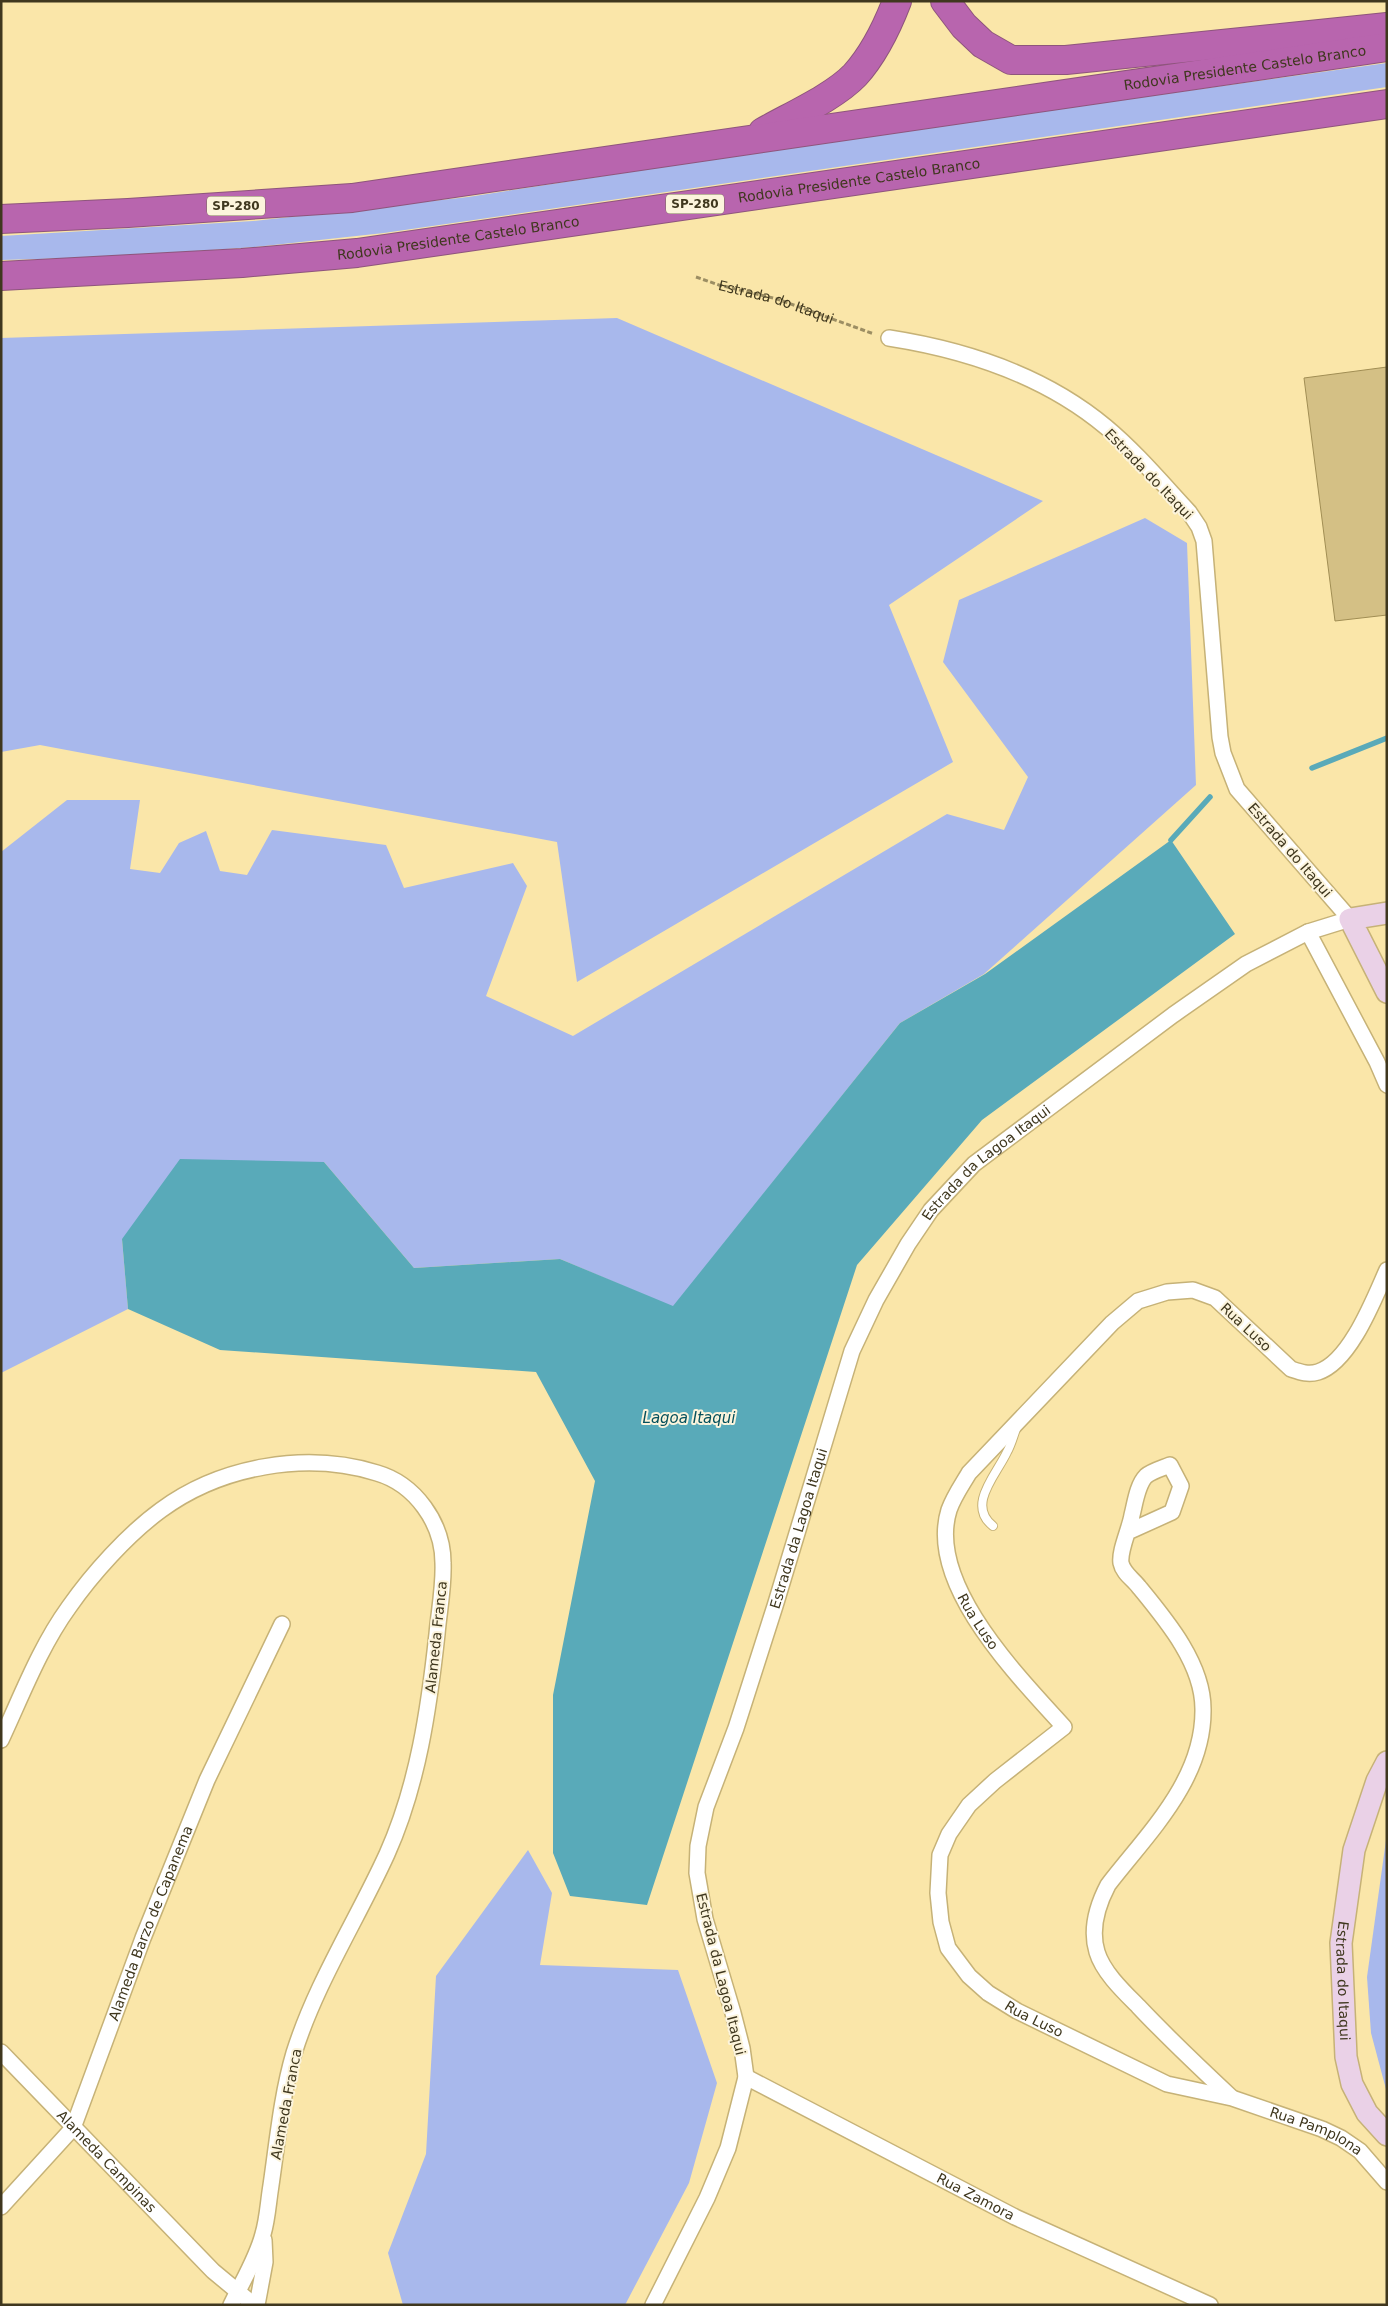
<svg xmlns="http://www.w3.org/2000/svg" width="1388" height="2306" font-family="'DejaVu Sans',sans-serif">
  <rect width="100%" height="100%" fill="#fae6a9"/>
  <g fill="#a8b8ec">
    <polygon points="1387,63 1387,87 384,233 255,247 111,257 1,260 1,236 253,221 468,197 863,136"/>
    <polygon points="617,318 1043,501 889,605 953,762 577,982 557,842 40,745 1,752 1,338"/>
    <polygon points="1145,518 1187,543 1196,785 984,974 900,1023 673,1307 560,1259 414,1268 324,1162 122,1239 128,1309 1,1373 1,852 67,800 140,800 130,869 160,873 179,843 206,831 220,871 247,875 272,830 386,845 404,888 513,863 527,886 486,996 573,1036 947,814 1004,830 1028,777 943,662 959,600"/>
    <polygon points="1387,1833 1387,2093 1371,2033 1367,1977"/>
    <polygon points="528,1850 552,1893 540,1965 678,1970 717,2083 689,2183 625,2305 403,2305 388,2253 426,2154 436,1976"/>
  </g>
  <polygon fill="#59aab9" points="1171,840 1235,934 982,1120 857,1265 647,1905 570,1896 553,1853 553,1695 595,1481 536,1372 220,1350 128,1309 122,1239 180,1159 324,1162 414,1268 560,1259 673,1306 900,1023 985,974"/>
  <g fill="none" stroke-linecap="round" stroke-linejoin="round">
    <g stroke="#59aab9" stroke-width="5.5">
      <polyline points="1312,768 1387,738"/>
      <polyline points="1171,840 1210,797"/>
    </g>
  </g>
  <polygon fill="#d4c085" stroke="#a18e54" points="1387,367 1387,615 1335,621 1304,378"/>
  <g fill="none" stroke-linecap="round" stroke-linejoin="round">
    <defs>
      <path id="lane" d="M993,1526C966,1505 997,1474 1007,1452C1011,1445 1013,1437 1016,1429"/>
      <g id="street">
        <polyline points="1308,932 1377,1062 1387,1085"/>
        <path id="s2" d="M1387,1270C1374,1299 1350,1362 1318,1372C1308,1375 1300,1372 1291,1369L1215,1298L1193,1290L1167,1292L1138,1301L1112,1323L969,1473C962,1485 954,1496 949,1510C926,1584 1019,1677 1064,1727L995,1781L969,1805L949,1834L940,1855L938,1893L941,1922L948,1948L969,1976L988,1993L1017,2011L1167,2084L1232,2098L1322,2129L1341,2138L1360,2151L1387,2182"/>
        <path d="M1130,1531L1172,1512L1181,1486L1170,1465C1163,1468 1152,1471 1146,1476C1137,1485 1135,1504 1132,1515C1130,1528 1119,1551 1121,1563C1123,1573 1133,1579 1139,1587C1167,1621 1203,1664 1203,1709C1204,1780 1148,1833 1108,1885C1097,1906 1090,1929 1097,1952C1103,1972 1123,1991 1138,2006C1168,2038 1200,2068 1231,2097"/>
        <path d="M1,1740C22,1695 40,1647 69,1607C92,1574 128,1534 161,1510C221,1466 306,1451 377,1473C415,1484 443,1523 443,1563C444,1586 439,1611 437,1634C429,1708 418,1785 387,1854C357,1920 316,1983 294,2053C281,2097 277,2146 270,2192C268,2206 267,2221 263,2234C257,2258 242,2282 231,2305"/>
        <path id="s3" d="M1,2052L213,2271L254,2305"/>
        <path id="s4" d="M746,2077L1015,2217L1210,2305"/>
        <path id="s5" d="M1,2207L73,2128L143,1938L207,1780L282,1624"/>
        <polyline points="257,2305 265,2262 264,2240"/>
        <path id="s6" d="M653,2305L707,2198L728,2148L746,2077L742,2048L733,2013L705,1919L697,1873L698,1846L706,1807L736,1728L775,1606L852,1351L876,1300L908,1244L931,1210L974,1164L1173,1015L1246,964L1308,932L1350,919L1237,789L1223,753L1220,737L1204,541L1199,527L1189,512C1162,483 1136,452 1106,427C1045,376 966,350 889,338"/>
      </g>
      <g id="secondary">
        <polyline points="1387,913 1350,919 1387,992"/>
        <path id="s7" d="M1387,1762L1377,1781L1354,1850L1341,1943L1346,2057L1352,2084L1367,2113L1387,2135"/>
      </g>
      <g id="highway">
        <polyline points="945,1 964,26 983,44 1011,60 1066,60 1387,27"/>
        <path d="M763,132C791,116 834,97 855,75C874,54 887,27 897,1"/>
        <path id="s8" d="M1,219L128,213L352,198L1387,47"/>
        <path id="s9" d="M1,276L242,263L357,253L1387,104"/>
      </g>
    </defs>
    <use href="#lane" stroke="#c6b277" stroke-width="10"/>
    <use href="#street" stroke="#c6b277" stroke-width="18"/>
    <use href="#secondary" stroke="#c6b277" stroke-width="24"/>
    <use href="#highway" stroke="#8e557c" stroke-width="30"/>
    <path stroke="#9c8e63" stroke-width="3" stroke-dasharray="5 2.5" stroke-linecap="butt" id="s1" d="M696,277L719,285L777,299L874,334"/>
    <use href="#lane" stroke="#fff" stroke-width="8"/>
    <use href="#street" stroke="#fff" stroke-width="15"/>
    <use href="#secondary" stroke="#ead1e7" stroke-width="21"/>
    <use href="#highway" stroke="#b865ae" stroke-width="28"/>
  </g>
  <g text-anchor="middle" stroke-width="4" stroke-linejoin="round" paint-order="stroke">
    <g fill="#fcf4dc" stroke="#787057" stroke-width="1">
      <rect x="666" y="194.5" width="58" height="19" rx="4"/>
      <rect x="207" y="196.5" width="58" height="19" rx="4"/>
    </g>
    <g font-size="12" font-weight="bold" fill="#3f371e">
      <text x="695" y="208">SP-280</text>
      <text x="236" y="210">SP-280</text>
    </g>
    <g font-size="14" fill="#3f371e" stroke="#fcf4dc">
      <text dy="5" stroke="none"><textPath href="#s8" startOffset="1254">Rodovia Presidente Castelo Branco</textPath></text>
      <text dy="5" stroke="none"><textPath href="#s9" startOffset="864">Rodovia Presidente Castelo Branco</textPath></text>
      <text dy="5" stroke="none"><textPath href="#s9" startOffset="459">Rodovia Presidente Castelo Branco</textPath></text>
      <text dy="5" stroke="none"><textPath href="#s1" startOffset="84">Estrada do Itaqui</textPath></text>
      <text transform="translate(1149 474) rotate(46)" y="5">Estrada do Itaqui</text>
      <text transform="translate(1290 850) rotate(49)" y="5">Estrada do Itaqui</text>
      <text dy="5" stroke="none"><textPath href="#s6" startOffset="1238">Estrada da Lagoa Itaqui</textPath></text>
      <text transform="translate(1246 1327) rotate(43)" y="5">Rua Luso</text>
      <text dy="5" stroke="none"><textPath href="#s6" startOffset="818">Estrada da Lagoa Itaqui</textPath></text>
      <text dy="5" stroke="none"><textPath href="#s2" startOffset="740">Rua Luso</textPath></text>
      <text transform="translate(436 1637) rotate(-84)" y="5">Alameda Franca</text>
      <text dy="5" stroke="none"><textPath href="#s5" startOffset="326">Alameda Barzo de Capanema</textPath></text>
      <text transform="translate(721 1974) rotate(76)" y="5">Estrada da Lagoa Itaqui</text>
      <text dy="5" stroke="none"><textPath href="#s7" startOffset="226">Estrada do Itaqui</textPath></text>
      <text dy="5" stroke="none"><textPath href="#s2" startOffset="1265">Rua Luso</textPath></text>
      <text transform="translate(286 2104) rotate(-79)" y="5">Alameda Franca</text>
      <text dy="5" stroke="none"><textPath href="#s2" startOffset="1570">Rua Pamplona</textPath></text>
      <text dy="5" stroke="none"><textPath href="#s3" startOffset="152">Alameda Campinas</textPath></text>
      <text dy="5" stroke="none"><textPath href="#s4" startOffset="259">Rua Zamora</textPath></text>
    </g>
    <g font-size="15" font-style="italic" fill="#05505c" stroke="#fcf4dc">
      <text x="689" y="1423">Lagoa Itaqui</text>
    </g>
  </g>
  <rect width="1388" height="2306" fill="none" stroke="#3f371e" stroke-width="5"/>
</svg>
